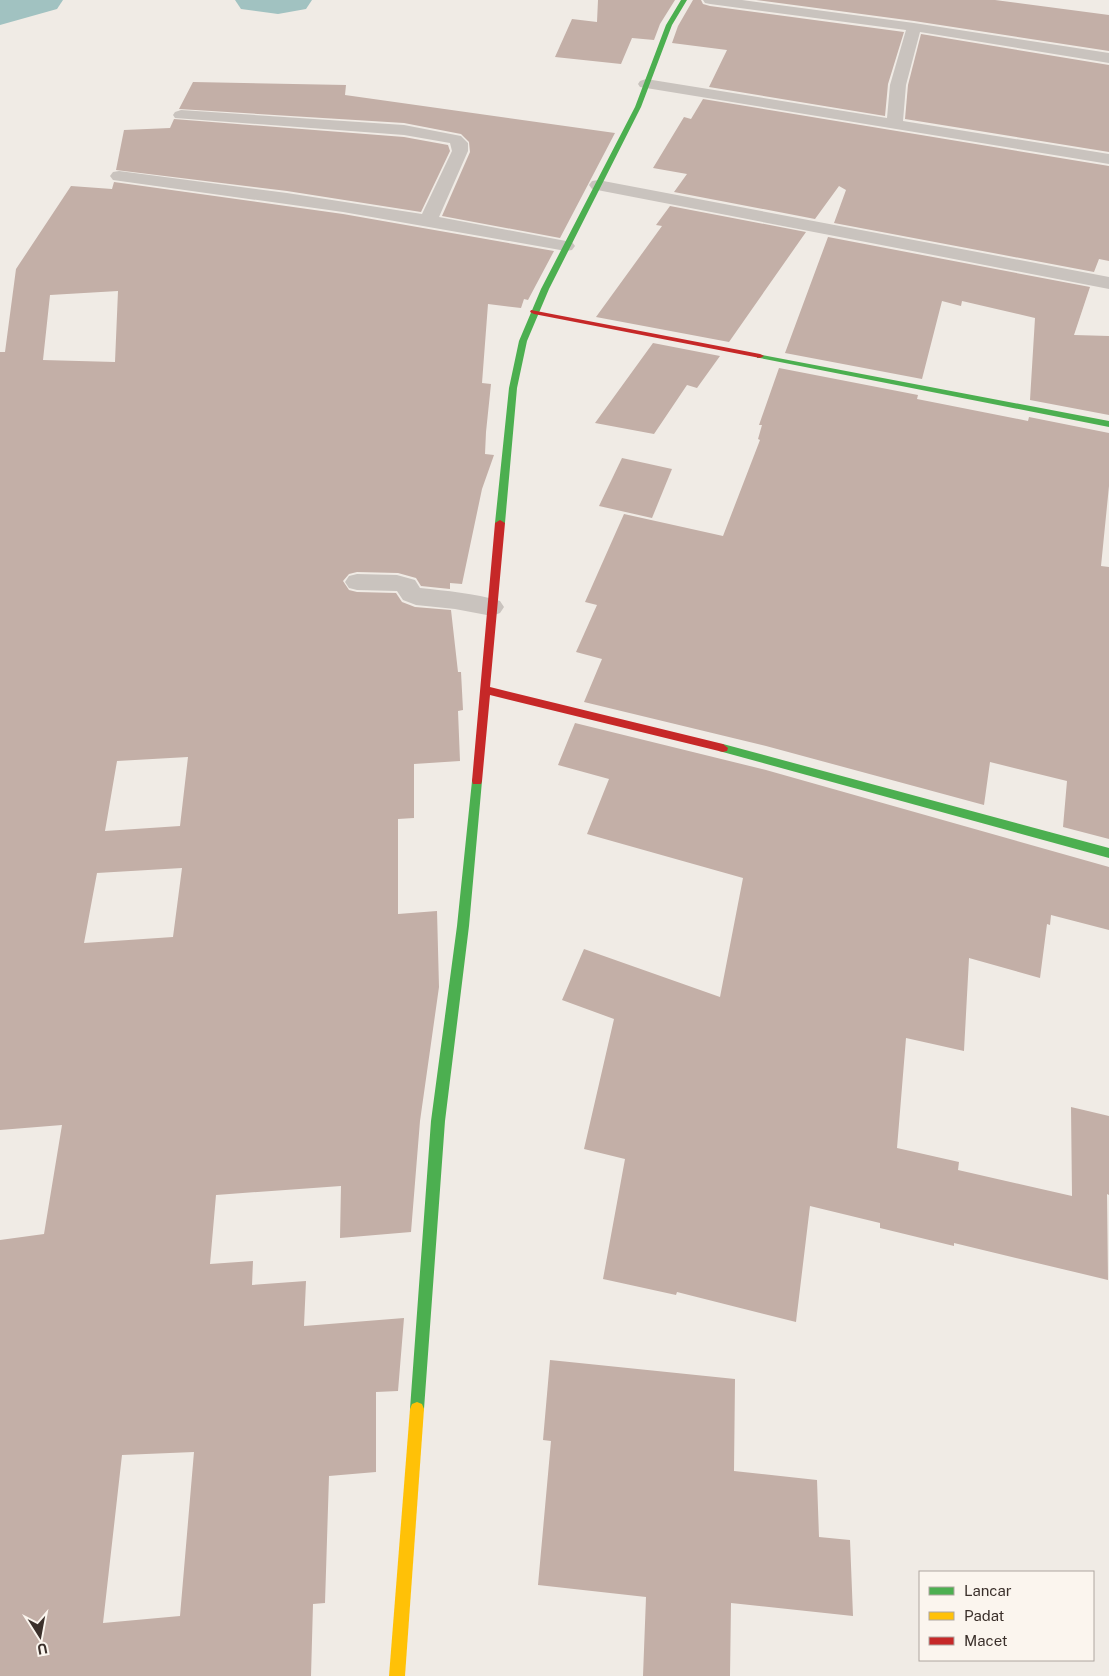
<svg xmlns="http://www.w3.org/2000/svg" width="1109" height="1676" font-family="'Public Sans',sans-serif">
  <rect width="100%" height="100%" fill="#f0ebe5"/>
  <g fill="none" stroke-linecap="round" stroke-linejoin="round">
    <g fill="#a1c2c1" fill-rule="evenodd">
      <polygon points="0,0 63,0 57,9 0,25"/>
      <polygon points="235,0 312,0 306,9 278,14 241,9"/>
    </g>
  </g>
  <g fill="#c3afa7" fill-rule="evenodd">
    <polygon points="598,0 675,0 660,24 654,40 632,38 621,64 555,57 572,19 597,22"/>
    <polygon points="693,0 701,0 703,4 710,6 904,32 888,84 885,116 709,87 727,50 672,43 678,26"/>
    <polygon points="756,0 995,0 1109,15 1109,51 914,21"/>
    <polygon points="921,34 1109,65 1109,152 905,119 908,85"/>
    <polygon points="193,82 346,85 345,95 615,133 560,238 442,216 470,152 469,142 461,134 404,123 179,109"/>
    <polygon points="703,99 1109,166 1109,261 1099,259 1094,272 834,223 846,190 839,186 815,219 674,192 687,174 653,168 684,117 691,119"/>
    <polygon points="174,119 404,137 448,145 450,151 421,212 287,191 116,170 124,130 170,128"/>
    <path d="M114,182L343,214L554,251L528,300L524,299L521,308L488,304L482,383L491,384L486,432L485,454L494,455L482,489L462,584L450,583V589L421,586L416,578L398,573L357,572L349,574L343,581L349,590L357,592L396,593L402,602L415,607L451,610L458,672H461L463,710L458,711L460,761L414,764V818L398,819V914L437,911L439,987L420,1121L411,1232L340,1238L341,1186L216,1195L210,1264L253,1261L252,1285L306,1281L304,1326L404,1318L398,1391L376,1392V1472L329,1476L325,1603L313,1604L311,1676H0V1240L44,1234L62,1125L0,1130V352H5L16,269L71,186L112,189ZM118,291L115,362L43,360L50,295ZM188,757L180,826L105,831L117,761ZM182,868L173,937L84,943L97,873ZM194,1452L180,1616L103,1623L122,1455Z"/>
    <polygon points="670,206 806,232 729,342 596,317 662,226 656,225"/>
    <polygon points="828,237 1090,287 1074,335 1109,336 1109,415 1030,400 1035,318 962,301 961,306 942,301 922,379 785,353"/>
    <polygon points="653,343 720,356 697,388 687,385 654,434 595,423"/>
    <polygon points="779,368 918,395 917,399 1028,421 1029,417 1109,433 1109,486 1101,566 1109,567 1109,839 1063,827 1067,781 990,762 984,805 766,746 584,702 602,659 576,652 597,605 585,602 624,514 723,536 760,440 758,439 762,425 759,425"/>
    <polygon points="622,458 672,469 652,518 599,506"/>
    <polygon points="575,723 766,770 1109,867 1109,930 1051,915 1050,925 1047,924 1040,978 969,958 964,1051 906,1038 897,1148 959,1162 958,1170 1072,1196 1071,1107 1109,1116 1109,1195 1107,1194 1108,1280 954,1243 954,1246 880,1228 880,1223 810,1206 796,1322 677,1292 676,1295 603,1279 625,1159 584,1149 614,1019 562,1000 584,949 720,997 743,878 587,834 609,779 558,765"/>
    <polygon points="550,1360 735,1379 734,1471 817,1480 819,1537 850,1540 853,1616 731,1603 730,1676 643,1676 646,1597 538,1585 551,1441 543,1440"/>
  </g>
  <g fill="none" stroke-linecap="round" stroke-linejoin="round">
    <g fill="#c9c3be" fill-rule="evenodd">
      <polygon points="703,0 742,0 914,23 1109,53 1109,63 920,32 906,85 903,121 1109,154 1109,164 640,87 638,84 640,81 646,79 887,118 890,85 906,30 710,4 705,3"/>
      <polygon points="181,110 404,125 461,136 468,143 468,151 439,217 566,241 572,242 575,246 572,250 566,251 343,212 113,180 110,176 113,172 119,171 287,193 422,214 452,151 450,143 404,135 175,118 173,115 175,112"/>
      <polygon points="598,180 1109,277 1109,289 592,189 589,185 592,181"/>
      <path d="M357,574L397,575L415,580L420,588C447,591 474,593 500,601L504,607L500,613L492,616L455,609L416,605L403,600L397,591L357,590L349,588L345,582L349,576Z"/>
    </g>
    <g fill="#4caf50" fill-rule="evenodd">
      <polygon points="681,0 687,0 672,25 641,107 549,289 527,341 517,388 505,523 503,525 497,525 495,523 509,388 519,341 541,289 635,107 666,25"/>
      <polygon points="757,354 1109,421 1109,427 760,358 757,358"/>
      <polygon points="723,744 1109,848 1109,858 719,751 718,748"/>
      <polygon points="477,777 481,778 482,781 469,926 445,1121 424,1409 422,1414 417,1416 412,1414 410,1409 431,1121 457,926 472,781 473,778"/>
    </g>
    <polygon fill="#ffc107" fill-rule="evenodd" points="417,1402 422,1404 424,1409 405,1676 389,1676 410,1409 412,1404"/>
    <g fill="#c62828" fill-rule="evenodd">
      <polygon points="531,310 760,354 764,356 760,358 534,314 530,312"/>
      <polygon points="500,520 505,523 490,687 723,744 728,748 727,751 723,752 490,695 482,781 481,784 473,784 472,781 495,523"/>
    </g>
  </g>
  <rect x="919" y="1571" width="175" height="90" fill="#fbf5ee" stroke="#aea6a0"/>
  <rect x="929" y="1587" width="25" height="8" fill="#4caf50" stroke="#aea6a0"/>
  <text x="964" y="1596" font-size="15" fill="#3b302b">Lancar</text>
  <rect x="929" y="1612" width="25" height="8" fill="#ffc107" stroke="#aea6a0"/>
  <text x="964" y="1621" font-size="15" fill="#3b302b">Padat</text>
  <rect x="929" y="1637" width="25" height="8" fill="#c62828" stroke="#aea6a0"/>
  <text x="964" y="1646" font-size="15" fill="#3b302b">Macet</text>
  <g transform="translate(40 1636) rotate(169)" stroke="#fbf5ee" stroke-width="4" paint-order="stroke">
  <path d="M0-4L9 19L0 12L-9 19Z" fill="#3b302b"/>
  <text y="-8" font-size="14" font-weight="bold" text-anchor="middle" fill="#3b302b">U</text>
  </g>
</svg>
